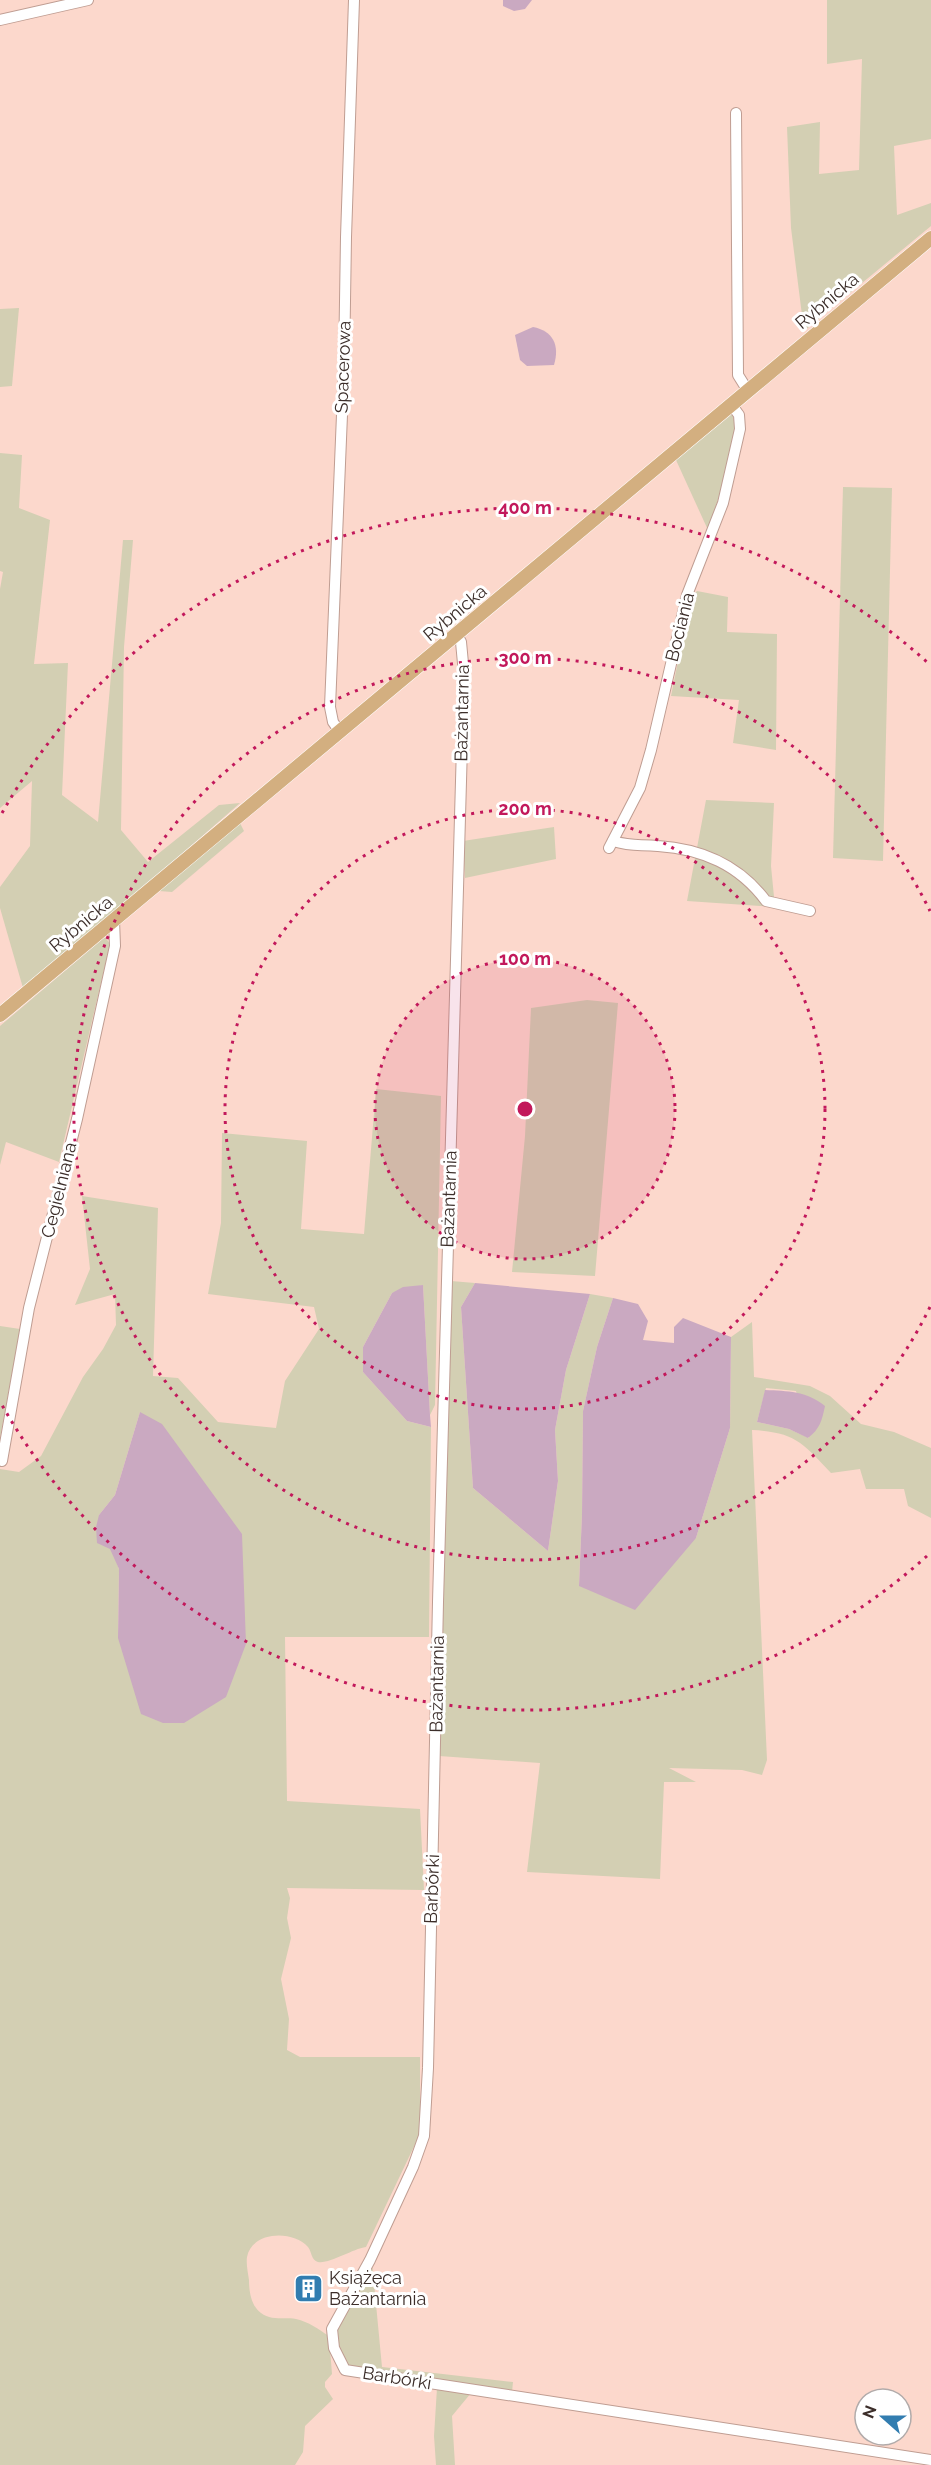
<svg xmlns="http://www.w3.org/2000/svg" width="931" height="2465" font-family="Raleway,sans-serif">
  <rect width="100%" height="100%" fill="#fcd8cc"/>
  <g fill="#d3cfb3" fill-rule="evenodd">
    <polygon points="827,0 931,0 931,139 894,146 897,215 931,203 931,226 804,331 791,228 787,127 820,122 819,174 859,170 862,59 827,64"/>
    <polygon points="19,308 12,386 0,387 0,309"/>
    <path d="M732,414C743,434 715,507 708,530L676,460Z"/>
    <polygon points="0,453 22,455 19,508 50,520 34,664 68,663 62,795 98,822 123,540 133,540 124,647 121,830 148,862 219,805 240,803 112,915 23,988 0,908 0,887 30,846 32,781 0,808 0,589 3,572 0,571"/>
    <polygon points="843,487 892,488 883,861 833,858"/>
    <polygon points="697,591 728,597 727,632 777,634 776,750 733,743 739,700 671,696 691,597"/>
    <polygon points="706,800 774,803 771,866 775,907 687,901"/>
    <polygon points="240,823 244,831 172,892 159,891"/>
    <polygon points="554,827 556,859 465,878 463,841"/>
    <polygon points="105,937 110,944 59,1162 6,1142 0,1165 0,1026"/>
    <polygon points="587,1000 618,1003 595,1276 512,1272 525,1136 531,1008"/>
    <path d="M376,1089L441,1096L435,1405L430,1415L423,1285L392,1293L363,1347V1372L407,1421L431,1427L429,1637H285L287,1801L420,1809L424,1890L287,1888L290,1898L287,1918L291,1938L281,1979L289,2019L287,2050L300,2057H420V2134L366,2247C352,2249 330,2264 318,2262C311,2260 312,2252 308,2247C293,2230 252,2231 247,2257C246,2264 248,2273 249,2280C249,2291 251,2306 261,2313C271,2321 285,2317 296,2319C309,2322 318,2329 329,2336L332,2374L325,2382V2387L333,2399L305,2426L303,2452L295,2465H0V1469L19,1472L41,1456L83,1377L103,1349L116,1325L115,1294L75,1305L90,1269L82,1196L158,1208L153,1376L178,1378L218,1422L276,1428L285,1381L319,1329L314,1307L208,1294L221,1223L222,1133L307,1141L301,1229L364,1234ZM140,1412L118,1638L119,1569L99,1515L115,1495Z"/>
    <path d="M451,1281L475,1283L461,1307L473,1488L548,1551L558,1481L555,1430L566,1370L590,1294L613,1298L597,1347L583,1411L582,1514L579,1585L696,1538L730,1428L731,1337L752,1322L754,1377L810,1386L830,1396L861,1424L894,1432L931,1448V1518L908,1506L904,1489H866L860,1469L831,1473C803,1443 795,1432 752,1430L767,1760L762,1775L742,1770L669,1768L696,1782H664L660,1879L527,1872L540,1763L439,1756ZM766,1388L796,1391L809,1438L789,1429L757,1422Z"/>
    <polygon points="0,1326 20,1329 0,1438"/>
    <polygon points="372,2262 382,2367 513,2382 512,2392 348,2366 338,2347 337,2327"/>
    <polygon points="437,2388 471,2393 452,2416 455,2465 436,2465 434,2436"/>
  </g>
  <g fill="#caa9c1">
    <polygon points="503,0 532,0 525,9 514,11 503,6"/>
    <path d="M533,327C553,331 560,345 554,365L527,366L520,360L515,335Z"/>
    <polygon points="475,1283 590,1294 566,1370 555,1430 558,1481 548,1551 473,1488 461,1307"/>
    <polygon points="423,1285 430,1415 431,1427 407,1421 363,1372 363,1347 392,1293 403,1287"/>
    <polygon points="613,1298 638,1304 648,1321 643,1340 674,1343 674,1327 683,1318 731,1337 730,1428 696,1538 635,1610 579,1586 582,1514 583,1411 597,1347"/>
    <path d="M765,1390C788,1391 806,1391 825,1406C822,1420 820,1429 808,1438L789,1429L757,1422Z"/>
    <polygon points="140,1412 162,1424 242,1534 246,1644 226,1697 184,1723 163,1723 141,1714 118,1638 119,1569 110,1549 97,1543 96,1527 99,1515 115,1495"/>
  </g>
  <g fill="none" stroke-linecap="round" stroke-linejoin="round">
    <defs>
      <g id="minor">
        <polyline points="0,20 88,0"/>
        <polyline points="736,113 738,375 748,391"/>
        <polyline points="457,635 461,642 464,674 438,1602 428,2068 424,2136 413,2167 370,2260 332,2329 334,2348 345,2370 931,2460"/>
        <polyline points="340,732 333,722 330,707 344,366 346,237 354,0"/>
        <path d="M613,841C633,847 639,844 658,846C703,849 739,865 766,901L810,911"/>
        <polyline points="609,848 640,788 651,750 687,595 723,503 740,429 739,415 731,404"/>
        <polyline points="2,1461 29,1308 77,1119 115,946 114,920"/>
      </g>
      <polyline id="major" points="0,1015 931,238"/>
    </defs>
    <use href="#minor" stroke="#bf9d92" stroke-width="12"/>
    <use href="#major" stroke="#fff" stroke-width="15"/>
    <use href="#minor" stroke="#fff" stroke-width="10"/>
    <use href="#major" stroke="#d3af80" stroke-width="14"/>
  </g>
  <circle cx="525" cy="1109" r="150" fill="#c2185b" fill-opacity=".12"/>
  <g fill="none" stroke="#c2185b" stroke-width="3" stroke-dasharray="3 6">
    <circle cx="525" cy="1109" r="150"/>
    <circle cx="525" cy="1109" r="300"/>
    <path d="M930 1307A451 451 0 1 1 930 911"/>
    <path d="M927 1556A601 601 0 0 1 2 1405M2 813A601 601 0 0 1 927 662"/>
  </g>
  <defs>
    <symbol id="building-square" viewBox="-11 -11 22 22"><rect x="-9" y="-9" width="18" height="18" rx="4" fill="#327db0" stroke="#fff"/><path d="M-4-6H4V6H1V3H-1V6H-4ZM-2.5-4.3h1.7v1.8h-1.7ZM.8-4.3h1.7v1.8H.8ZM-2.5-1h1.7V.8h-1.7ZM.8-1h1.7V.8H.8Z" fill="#fff"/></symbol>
  </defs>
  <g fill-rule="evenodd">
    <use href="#building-square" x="292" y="2272" width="33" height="33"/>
  </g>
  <g text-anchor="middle" stroke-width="6" stroke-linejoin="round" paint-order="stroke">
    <g font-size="18" fill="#3c2e2a" stroke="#fff">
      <text transform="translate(827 301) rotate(-40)" y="6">Rybnicka</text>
      <text transform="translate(343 367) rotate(-88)" y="6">Spacerowa</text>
      <text transform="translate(455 613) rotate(-40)" y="6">Rybnicka</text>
      <text transform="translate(680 627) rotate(-76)" y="6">Bociania</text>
      <text transform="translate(462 713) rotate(-89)" y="6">Bażantarnia</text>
      <text transform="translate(81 924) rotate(-40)" y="6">Rybnicka</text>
      <text transform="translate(59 1190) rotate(-76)" y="6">Cegielniana</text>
      <text transform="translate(449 1199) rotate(-88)" y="6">Bażantarnia</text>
      <text transform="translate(437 1684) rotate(-89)" y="6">Bażantarnia</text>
      <text transform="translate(432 1889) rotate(-88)" y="6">Barbórki</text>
      <text transform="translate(397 2378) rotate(9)" y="6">Barbórki</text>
    </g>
    <g font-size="18" fill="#3c2e2a" stroke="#fff" text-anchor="start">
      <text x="329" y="2284">Książęca<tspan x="329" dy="21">Bażantarnia</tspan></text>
    </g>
  </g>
  <circle cx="525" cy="1109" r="9" fill="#c2185b" stroke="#fff" stroke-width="3"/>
  <g font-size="18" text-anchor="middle" font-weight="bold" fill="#c2185b" stroke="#fff" stroke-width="6" stroke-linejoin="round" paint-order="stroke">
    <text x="525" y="514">400 m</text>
    <text x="525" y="664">300 m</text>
    <text x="525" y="815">200 m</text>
    <text x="525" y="965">100 m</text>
  </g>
  <g transform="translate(883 2417) rotate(291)"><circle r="28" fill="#ffffff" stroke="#b1abaa" stroke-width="1.5"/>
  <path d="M0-4.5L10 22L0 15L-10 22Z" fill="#327db0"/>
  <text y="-9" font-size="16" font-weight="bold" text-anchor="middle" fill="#3c2e2a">N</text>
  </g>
</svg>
